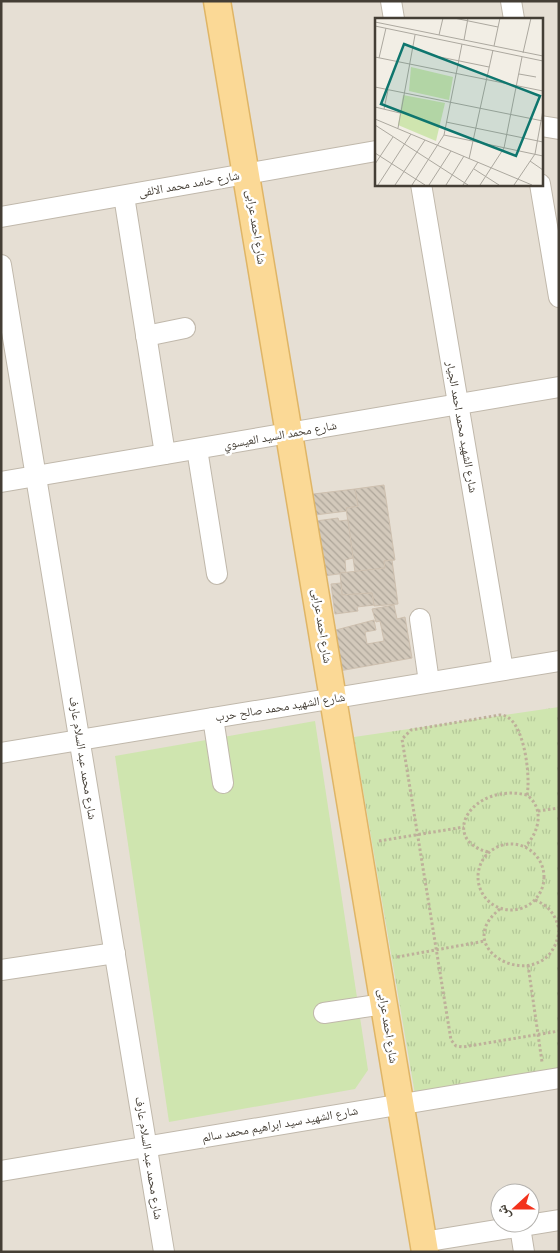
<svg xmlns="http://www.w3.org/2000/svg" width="560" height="1253" font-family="Roboto,'Noto Naskh Arabic',sans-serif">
  <defs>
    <pattern id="park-tufts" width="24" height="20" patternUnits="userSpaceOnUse" patternTransform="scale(1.25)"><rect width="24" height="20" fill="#cfe5af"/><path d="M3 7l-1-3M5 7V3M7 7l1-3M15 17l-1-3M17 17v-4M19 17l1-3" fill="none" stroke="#b3c697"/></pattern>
    <pattern id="building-back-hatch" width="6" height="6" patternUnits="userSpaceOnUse" patternTransform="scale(1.25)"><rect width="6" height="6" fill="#d3c9bb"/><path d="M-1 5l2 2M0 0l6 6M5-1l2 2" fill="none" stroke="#ada599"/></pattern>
  </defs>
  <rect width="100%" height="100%" fill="#f2eee5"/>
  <path fill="#e6dfd4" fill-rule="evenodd" d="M1,1H559V1252H1ZM376,19H541V184H376ZM500,1193H530V1223H500Z"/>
  <polygon fill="#cfe5af" points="315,721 368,1070 355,1089 169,1122 115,756"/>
  <polygon fill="url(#park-tufts)" points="559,707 559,1085 417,1106 354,737"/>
  <g fill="url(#building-back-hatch)" stroke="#cec0af">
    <polygon points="384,485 395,560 384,561 385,568 355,572 346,508 358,506 355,489"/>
    <polygon points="355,489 358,506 346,508 347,511 315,515 316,521 338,518 339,521 348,520 353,558 345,560 346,573 323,576 305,495"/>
    <polygon points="392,560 398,604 374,606 372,593 342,595 340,573 385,568 384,561"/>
    <polygon points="341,583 342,595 372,593 374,605 357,607 358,611 335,614 331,584"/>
    <polygon points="394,605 397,619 405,617 412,658 339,671 332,631 374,620 376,630 365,632 367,644 384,641 380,621 376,622 372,609"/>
  </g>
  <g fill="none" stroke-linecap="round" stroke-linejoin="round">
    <defs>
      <g id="minor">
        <polyline points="391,1 394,19"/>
        <polyline points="511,1 514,19"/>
        <polyline points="541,126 559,129"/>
        <polyline points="421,184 503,670"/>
        <polyline points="540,184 559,297"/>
        <polyline points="124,196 165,454"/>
        <polyline points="1,217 376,151"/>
        <polyline points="1,265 164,1252"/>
        <polyline points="146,336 185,328"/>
        <polyline points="197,449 217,574"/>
        <polyline points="1,482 559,387"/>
        <polyline points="420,619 429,682"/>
        <polyline points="213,718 223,783"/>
        <polyline points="1,753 559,661"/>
        <polyline points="1,970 115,953"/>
        <polyline points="324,1013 384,1004"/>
        <polyline points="1,1171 559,1078"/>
        <polyline points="520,1227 524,1252"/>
        <polyline points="423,1242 559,1220"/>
      </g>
      <polyline id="major" points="217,1 425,1252"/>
    </defs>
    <use href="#minor" stroke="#c0b8ab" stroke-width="22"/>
    <use href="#major" stroke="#dfb566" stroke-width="29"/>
    <g stroke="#beb09a" stroke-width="3" stroke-dasharray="2.5 2.5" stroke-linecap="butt">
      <path d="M527,795C531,777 524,714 500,715L411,730L402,739L451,1040L456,1046L463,1047L559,1031"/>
      <polyline points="538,811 559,808"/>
      <polyline points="379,841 464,827"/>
      <circle cx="511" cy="877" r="33"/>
      <path d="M488,852C438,839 472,782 527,795C545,809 539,832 525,847"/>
      <path d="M535,900C549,906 556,915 559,930"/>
      <path d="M500,909C445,952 549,1000 559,931"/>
      <polyline points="397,957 485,941"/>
      <polyline points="528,965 542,1062"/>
    </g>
    <use href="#minor" stroke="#fff" stroke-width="20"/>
    <use href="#major" stroke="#fbd996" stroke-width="26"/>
  </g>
  <g text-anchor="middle" stroke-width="5" stroke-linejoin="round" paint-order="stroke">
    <g font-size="12" fill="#443e35" stroke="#fff">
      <text transform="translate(189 184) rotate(-10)" y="4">شارع حامد محمد الالفى</text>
      <text transform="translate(256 227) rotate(81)" y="4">شارع احمد عرابى</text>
      <text transform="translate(462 427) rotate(80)" y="4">شارع الشهيد محمد احمد الجيار</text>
      <text transform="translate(280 435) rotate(-10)" y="4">شارع محمد السيد العيسوي</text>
      <text transform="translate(322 626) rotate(81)" y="4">شارع احمد عرابى</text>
      <text transform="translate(280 707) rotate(-9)" y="4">شارع الشهيد محمد صالح حرب</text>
      <text transform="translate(83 758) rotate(81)" y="4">شارع محمد عبد السلام عارف</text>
      <text transform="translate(388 1026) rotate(81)" y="4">شارع احمد عرابى</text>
      <text transform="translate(280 1124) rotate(-10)" y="4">شارع الشهيد سيد ابراهيم محمد سالم</text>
      <text transform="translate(149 1158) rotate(81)" y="4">شارع محمد عبد السلام عارف</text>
    </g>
  </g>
  <g transform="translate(375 18)">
    <rect width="168" height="168" fill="#f2eee5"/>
    <path d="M36,49L78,59L74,82L34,73Z" fill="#cfe5af"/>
    <path d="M28,77L70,85L61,123L23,107Z" fill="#cfe5af"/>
    <path fill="none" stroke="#aca89f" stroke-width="1" d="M79,0L123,9M0,4L168,38M0,8L168,43M64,17L68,0M89,22L93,0M119,28L125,0M148,35L156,0M60,38L114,49M0,39L168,73M4,40L11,10M144,56L161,59M0,69L168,103M0,89L25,95M9,91L13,72M0,101L157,167M71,104L168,124M0,107L93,167M23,110L40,17M69,117L168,138M0,135L50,167M94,141L118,32M155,143L168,152M0,146L18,119M99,151L124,167M3,167L36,116M20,167L50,122M37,167L69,117L87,26M54,167L76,133M71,167L89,138M88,167L103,144M105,167L129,130L147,39M139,167L160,136L168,92"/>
    <path fill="#0f766e" fill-opacity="0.15" stroke="#0f766e" stroke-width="2.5" d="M29,26L165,78L141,138L6,86Z"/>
    <rect width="168" height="168" fill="none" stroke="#443e35" stroke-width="2.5"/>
  </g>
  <rect width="560" height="1253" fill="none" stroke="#443e35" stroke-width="5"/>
  <g transform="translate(515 1208) rotate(249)"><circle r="24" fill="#ffffff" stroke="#b4b2ae"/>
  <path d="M0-4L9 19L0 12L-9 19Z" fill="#f3321c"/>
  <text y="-8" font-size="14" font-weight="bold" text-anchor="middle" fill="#443e35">ش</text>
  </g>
</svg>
